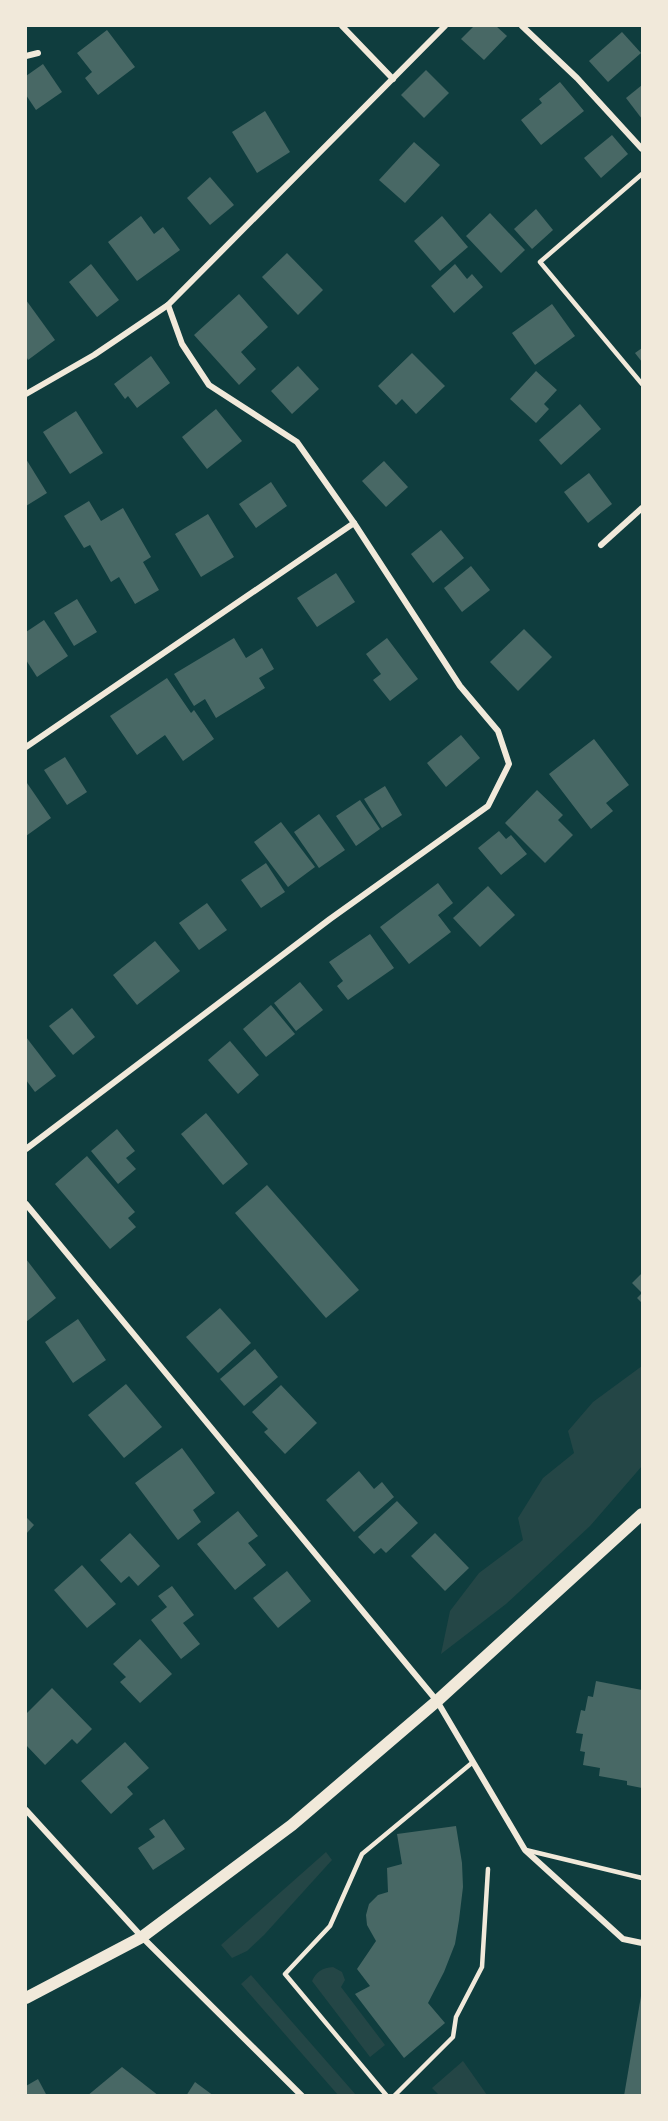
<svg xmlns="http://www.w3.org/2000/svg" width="668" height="2121" font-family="'Exo 2',sans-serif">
  <rect width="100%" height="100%" fill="#0f3d3e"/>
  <g fill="#244646">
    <polygon points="642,1366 642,1466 590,1526 506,1604 441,1654 450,1611 479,1573 523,1540 518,1518 543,1478 574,1453 568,1431 593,1402"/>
    <polygon points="326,1852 332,1860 264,1935 247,1951 232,1958 221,1945"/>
    <path d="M333,1967L342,1972L345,1980L341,1987L385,2045L370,2057L312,1981C317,1971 322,1968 333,1967Z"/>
    <polygon points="251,1975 356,2095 338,2095 241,1984"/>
    <polygon points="463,2061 487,2095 439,2095 432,2088"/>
  </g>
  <g fill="#486865">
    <polygon points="474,26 496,26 507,36 484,60 461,39"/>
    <polygon points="107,30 135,67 98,95 85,78 92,72 77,53"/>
    <polygon points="622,32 641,53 608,82 589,61"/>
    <polygon points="43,64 62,92 36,110 26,95 26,76"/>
    <polygon points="426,70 449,93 424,118 401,95"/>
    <polygon points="560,82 584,111 541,145 521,120 542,103 539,99"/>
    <polygon points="642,85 642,119 626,98"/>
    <polygon points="265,111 290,152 257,173 232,132"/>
    <polygon points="612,135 628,154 601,178 584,158"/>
    <polygon points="414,142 440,165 405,203 379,180"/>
    <polygon points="210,177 234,205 210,225 187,198"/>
    <polygon points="536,209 553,230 532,249 514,229"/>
    <polygon points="490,213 525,250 501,273 466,236"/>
    <polygon points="141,216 154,234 163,227 180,250 137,281 108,242"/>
    <polygon points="442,216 468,247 440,271 414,241"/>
    <polygon points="287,253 323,290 298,315 262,277"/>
    <polygon points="91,264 119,300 97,317 69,282"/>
    <polygon points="455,264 467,279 472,274 483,287 454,313 431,286"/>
    <polygon points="239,294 268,327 241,352 256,369 239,385 194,335"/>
    <polygon points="26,300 55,340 28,360 26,356"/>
    <polygon points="552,304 575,336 535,365 512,333"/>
    <polygon points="642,348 642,362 635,353"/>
    <polygon points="412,353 445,386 416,414 402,399 396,405 378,386"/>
    <polygon points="151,356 170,383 137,408 128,396 125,399 114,384"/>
    <polygon points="298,366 319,389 292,414 271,391"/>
    <polygon points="536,371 557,390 544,404 549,409 536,423 510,399"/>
    <polygon points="580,404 601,429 561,465 539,440"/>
    <polygon points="216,409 242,441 207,469 182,437"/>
    <polygon points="76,411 103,453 70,474 43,432"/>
    <polygon points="26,459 47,493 26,506"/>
    <polygon points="384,461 408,487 386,507 362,481"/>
    <polygon points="589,473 612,504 588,523 564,492"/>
    <polygon points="271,482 287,506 256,528 239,504"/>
    <polygon points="89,501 101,521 123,508 151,557 143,562 159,590 135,604 119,577 111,582 90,545 84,548 64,516"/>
    <polygon points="208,514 234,557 201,577 175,534"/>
    <polygon points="441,530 464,558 433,583 411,554"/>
    <polygon points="471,566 490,590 462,612 444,588"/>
    <polygon points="336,573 355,602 317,627 297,598"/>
    <polygon points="77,599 97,632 74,646 54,613"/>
    <polygon points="44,620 68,656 37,677 26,660 26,632"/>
    <polygon points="524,629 552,657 518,691 490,662"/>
    <polygon points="234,638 246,658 262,648 274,669 259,678 265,688 216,718 205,699 194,706 174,674"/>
    <polygon points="387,638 418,679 390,701 373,680 381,674 366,654"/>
    <polygon points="167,678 191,713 194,710 214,739 183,761 165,735 137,755 110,716"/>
    <polygon points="461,735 480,758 446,787 427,763"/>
    <polygon points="594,739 629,785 606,803 613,811 591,829 549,774"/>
    <polygon points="65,757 87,792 67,805 44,770"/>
    <polygon points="27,783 51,818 26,836 26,785"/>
    <polygon points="385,786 402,815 382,828 364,799"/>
    <polygon points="537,790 563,815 558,820 573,835 545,863 505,823"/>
    <polygon points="360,800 380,829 356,846 336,816"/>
    <polygon points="319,814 345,850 319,868 294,832"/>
    <polygon points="281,822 315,867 288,887 254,842"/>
    <polygon points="499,831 506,839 511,835 527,854 501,875 478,848"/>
    <polygon points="266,863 285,892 261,908 241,880"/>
    <polygon points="438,883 453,903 438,915 451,932 409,964 380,927"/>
    <polygon points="488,886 515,915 480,947 453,918"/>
    <polygon points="207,903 227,930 199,950 179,923"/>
    <polygon points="370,934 394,968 348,1000 337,986 343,981 329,962"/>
    <polygon points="155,941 180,971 137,1005 113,975"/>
    <polygon points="300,982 323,1010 296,1031 274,1003"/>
    <polygon points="271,1005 295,1034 266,1057 243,1029"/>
    <polygon points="72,1008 95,1037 73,1055 49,1026"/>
    <polygon points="26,1037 56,1076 35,1092 26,1080"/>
    <polygon points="230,1041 259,1075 238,1094 208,1060"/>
    <polygon points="206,1113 248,1164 223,1185 181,1134"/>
    <polygon points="117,1129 135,1151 126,1158 136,1169 118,1184 91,1151"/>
    <polygon points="87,1156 135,1212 128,1218 136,1227 110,1249 55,1184"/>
    <polygon points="267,1185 359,1290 326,1318 235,1213"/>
    <polygon points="26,1259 56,1298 26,1322"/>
    <polygon points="642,1273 642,1303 637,1298 642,1293 632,1283"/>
    <polygon points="220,1308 251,1343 218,1373 186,1337"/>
    <polygon points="78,1319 106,1360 73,1383 45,1342"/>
    <polygon points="255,1349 278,1377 244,1406 220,1379"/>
    <polygon points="126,1384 162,1427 124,1458 88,1415"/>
    <polygon points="281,1385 317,1423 285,1454 264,1432 268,1429 252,1412"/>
    <polygon points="182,1448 215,1493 193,1510 201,1522 178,1540 135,1483"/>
    <polygon points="359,1471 374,1489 382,1482 394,1497 354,1532 326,1500"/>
    <polygon points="397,1501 418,1523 386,1553 381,1548 374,1554 358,1537"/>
    <polygon points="238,1511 258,1536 248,1543 266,1565 235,1590 197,1544"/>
    <polygon points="26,1517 34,1525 26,1534"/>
    <polygon points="130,1533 160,1566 138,1586 129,1576 121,1583 100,1560"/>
    <polygon points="435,1533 469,1568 445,1591 411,1556"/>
    <polygon points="82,1565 116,1604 87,1628 54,1590"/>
    <polygon points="287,1571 311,1601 278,1628 253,1598"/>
    <polygon points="172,1586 194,1615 183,1623 200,1644 181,1659 151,1620 167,1607 158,1596"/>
    <polygon points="140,1639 172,1674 140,1703 120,1682 126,1677 113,1664"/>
    <polygon points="596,1681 642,1690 642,1788 627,1785 627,1781 599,1776 600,1768 583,1765 585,1752 580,1751 583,1734 576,1733 581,1710 585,1711 588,1696 593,1697"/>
    <polygon points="52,1688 92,1729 77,1744 72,1739 45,1765 26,1745 26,1714"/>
    <polygon points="125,1742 149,1768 127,1787 133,1794 111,1814 81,1781"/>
    <polygon points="164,1819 185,1849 153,1870 138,1848 155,1837 149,1829"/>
    <polygon points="456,1826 462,1863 463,1887 459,1920 455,1944 444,1972 428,2003 445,2023 404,2058 355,1994 370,1986 357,1969 376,1941 367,1925 366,1915 369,1904 378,1895 388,1892 387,1868 402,1864 397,1834"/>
    <polygon points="641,1996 642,2096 624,2096"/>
    <polygon points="122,2067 159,2096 87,2096"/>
    <polygon points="38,2079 47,2096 26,2096 26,2086"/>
    <polygon points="195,2082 214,2096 186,2096"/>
  </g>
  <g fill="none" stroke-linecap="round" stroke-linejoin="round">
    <g stroke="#f1e9da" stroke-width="4.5">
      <polyline points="642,174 540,262 642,384"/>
      <polyline points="526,1850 642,1878"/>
      <polyline points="387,2096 285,1974 330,1926 362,1854 473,1762"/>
      <polyline points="394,2096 453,2037 456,2017 482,1967 488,1869"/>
    </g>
    <g stroke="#f1e9da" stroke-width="6">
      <polyline points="342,26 393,79"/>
      <polyline points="522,26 577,78 642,149"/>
      <polyline points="26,56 38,53"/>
      <polyline points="26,394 94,355 168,305 445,26"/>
      <polyline points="601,545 642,508"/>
      <polyline points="26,747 354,523"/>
      <polyline points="26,1149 330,919 488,806 509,764 498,731 460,686 354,523 297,442 209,385 182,344 168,305"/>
      <polyline points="26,1204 437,1701 525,1850 623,1939 642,1943"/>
      <polyline points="26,1810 142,1937 302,2096"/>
    </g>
    <polyline stroke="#f1e9da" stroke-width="12" points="26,1998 142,1937 292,1825 437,1701 642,1514"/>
  </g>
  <rect width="668" height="2121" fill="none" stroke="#f1e9da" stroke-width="54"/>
</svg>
